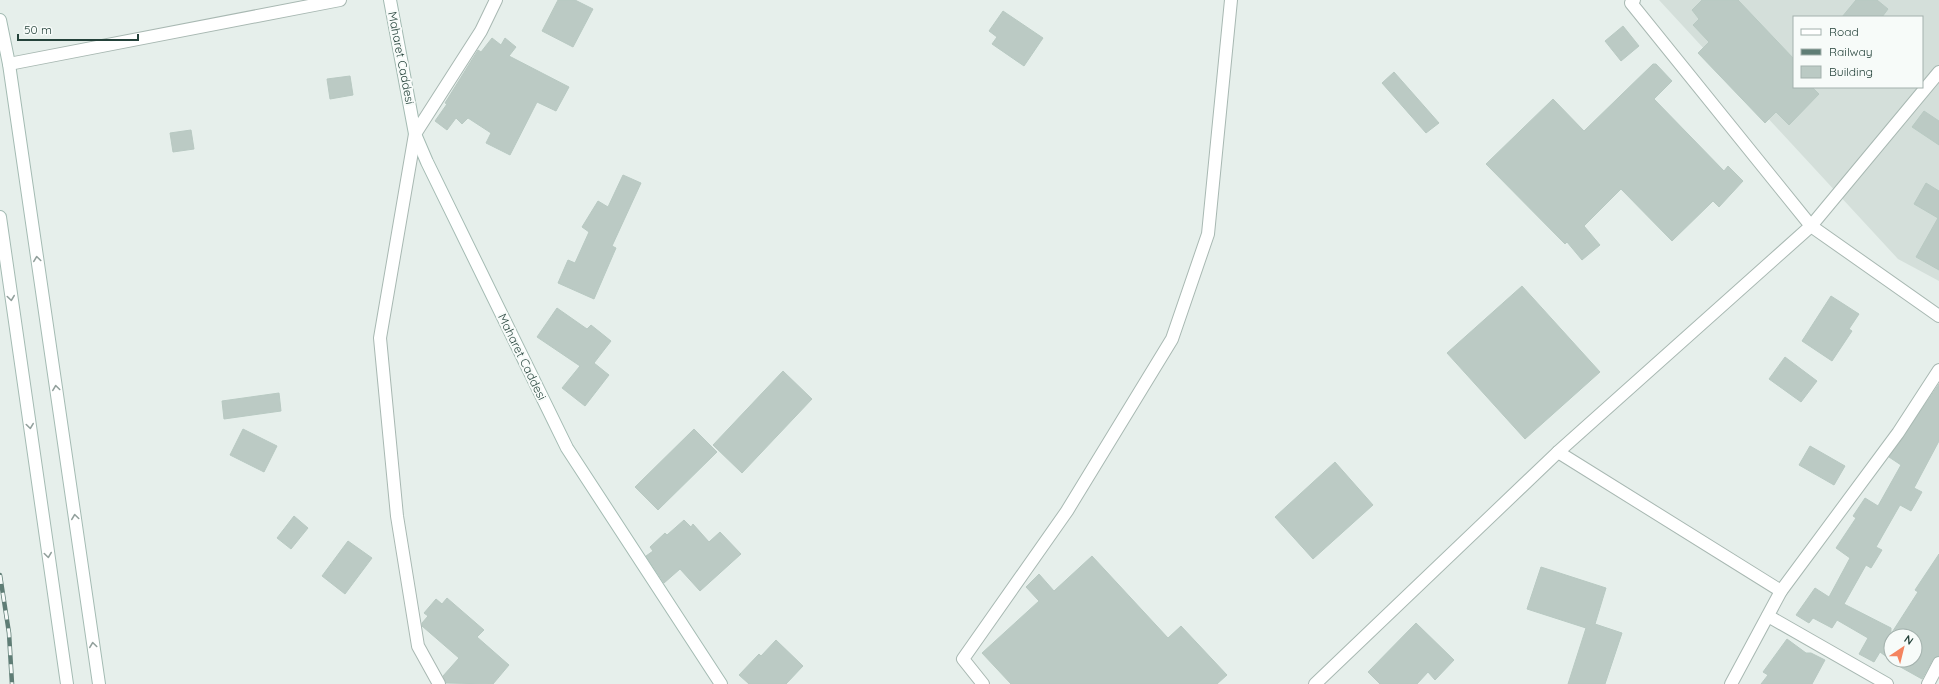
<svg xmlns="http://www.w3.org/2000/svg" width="1939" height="684" font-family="Quicksand,sans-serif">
  <rect width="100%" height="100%" fill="#e6efeb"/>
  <path fill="#d4dfda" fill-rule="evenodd" d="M1659,0H1939V281L1898,259ZM1794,17H1922V87H1794Z"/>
  <g fill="#bbcac4" stroke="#b8c9c2">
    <polygon points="558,0 575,0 593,9 573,47 542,31"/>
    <polygon points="1702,0 1738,0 1794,59 1794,87 1812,87 1819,94 1789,125 1776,112 1765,123 1698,53 1709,42 1693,25 1699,19 1692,10"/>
    <polygon points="1856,0 1877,0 1888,9 1882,17 1842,17"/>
    <polygon points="1003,11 1043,38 1024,66 992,44 997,37 989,31"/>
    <polygon points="1623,26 1639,46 1621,61 1605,41"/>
    <polygon points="492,38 501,45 505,38 516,47 509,56 569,87 556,111 537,102 510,155 486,143 491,133 468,118 462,124 456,118 447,130 435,121 447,104 445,103 478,50 481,52"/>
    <polygon points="1653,64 1656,64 1672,81 1654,99 1724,171 1728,166 1743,181 1719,207 1713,201 1672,241 1621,189 1584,226 1600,245 1582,260 1567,242 1565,244 1486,164 1553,99 1584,131"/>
    <polygon points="1394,72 1439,123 1426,133 1382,83"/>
    <polygon points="350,76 353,95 330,99 327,79"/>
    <polygon points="1924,111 1939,121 1939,145 1912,127"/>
    <polygon points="191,130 194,149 173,152 170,133"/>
    <polygon points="623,175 641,183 612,246 616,248 594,299 558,283 568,260 575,263 589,232 582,227 598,201 608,207"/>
    <polygon points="1926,183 1939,191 1939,270 1916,257 1938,218 1914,204"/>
    <polygon points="1522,286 1600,372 1525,439 1447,353"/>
    <polygon points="1831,296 1859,314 1849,329 1852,331 1832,361 1802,341"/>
    <polygon points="557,308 587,329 591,325 611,341 594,363 609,375 585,406 562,388 580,366 537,337"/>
    <polygon points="1785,357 1817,381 1801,402 1769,379"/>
    <polygon points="783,371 812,399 742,473 713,445"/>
    <polygon points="1939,384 1939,441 1914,488 1922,492 1911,511 1900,505 1876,547 1882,550 1871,568 1866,565 1844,604 1891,628 1891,634 1918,592 1915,590 1939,554 1939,656 1933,659 1922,679 1888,660 1915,660 1915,636 1891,636 1891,660 1880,652 1874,662 1859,654 1868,638 1837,620 1832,628 1813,618 1809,623 1796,615 1815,588 1829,597 1850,558 1836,548 1856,518 1853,516 1865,498 1878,506 1901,465 1889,457"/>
    <polygon points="279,393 281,411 224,419 222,401"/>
    <polygon points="243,429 277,446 264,472 230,455"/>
    <polygon points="694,429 717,452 658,510 635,487"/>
    <polygon points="1810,446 1845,466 1834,485 1799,465"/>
    <polygon points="1335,462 1373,505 1313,559 1275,517"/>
    <polygon points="294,516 308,528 291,549 277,538"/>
    <polygon points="684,520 691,527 693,524 709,542 720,532 741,554 700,591 680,569 664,583 646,556 653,551 650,547 665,533 667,535"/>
    <polygon points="348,541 372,558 345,594 322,576"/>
    <polygon points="1092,556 1168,638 1181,626 1227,675 1217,684 1011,684 982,653 1039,601 1026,587 1039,574 1054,591"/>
    <polygon points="1541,567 1606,588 1595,624 1622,633 1605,684 1568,684 1586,628 1527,609"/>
    <polygon points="447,598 484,630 477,637 509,665 493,684 446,683 443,676 459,658 422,626 422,623 428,616 424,613 436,599 442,604"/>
    <polygon points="1416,623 1454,660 1435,680 1428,672 1417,684 1380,684 1368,672"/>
    <polygon points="1787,639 1806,653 1811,653 1825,660 1812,684 1761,684 1768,675 1763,672"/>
    <polygon points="776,640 803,666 786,684 749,684 739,675 759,654 761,656"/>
  </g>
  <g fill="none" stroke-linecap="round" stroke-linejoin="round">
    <defs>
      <g id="street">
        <polyline points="1634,0 1631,3 1811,226 1939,72"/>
        <polyline points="9,64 340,0"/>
        <polyline points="1558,452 1781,591"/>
        <polyline points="1768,616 1887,684"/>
        <polyline points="439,684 418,646 397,516 380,338 415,134 481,31 496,0"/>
        <polyline points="983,684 963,659 1067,511 1172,339 1208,234 1231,0"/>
        <polyline points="1315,684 1558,452 1811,226 1939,316"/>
        <polyline points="1731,684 1781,591 1898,433 1939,370"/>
        <polyline points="1928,684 1939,663"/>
      </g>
      <g id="secondary">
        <polyline points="390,0 415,134 427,162 567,448 721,684"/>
        <polyline points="0,20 9,64 99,684"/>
        <polyline points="0,217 67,684"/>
      </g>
    </defs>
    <use href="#street" stroke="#a8b8b2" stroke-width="14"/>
    <use href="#secondary" stroke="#a4bbb3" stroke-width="14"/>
    <use href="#street" stroke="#fff" stroke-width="12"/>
    <use href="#secondary" stroke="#fff" stroke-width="12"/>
    <defs>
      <polyline id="rail" points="0,575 9,633 12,684"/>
    </defs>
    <use href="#rail" stroke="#5f7d75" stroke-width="4.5"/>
    <use href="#rail" stroke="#f7fbf9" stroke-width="3" stroke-dasharray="9" stroke-linecap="butt"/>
  </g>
  <defs><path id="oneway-chevron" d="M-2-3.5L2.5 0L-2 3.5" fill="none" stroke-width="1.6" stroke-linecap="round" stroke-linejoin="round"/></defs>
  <g stroke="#92a09c">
    <use href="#oneway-chevron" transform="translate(37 259) rotate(-98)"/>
    <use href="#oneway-chevron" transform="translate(11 298) rotate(82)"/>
    <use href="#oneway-chevron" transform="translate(56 388) rotate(-98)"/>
    <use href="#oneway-chevron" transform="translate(30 426) rotate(82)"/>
    <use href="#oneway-chevron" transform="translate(75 517) rotate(-98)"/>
    <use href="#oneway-chevron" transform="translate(48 555) rotate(82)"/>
    <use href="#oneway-chevron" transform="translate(93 645) rotate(-98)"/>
  </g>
  <g text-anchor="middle" stroke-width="4" stroke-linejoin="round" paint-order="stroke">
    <g font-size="12" fill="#24423a" stroke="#f7fbf9">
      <text transform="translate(401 58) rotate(79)" y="4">Maharet Caddesi</text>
      <text transform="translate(522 357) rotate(64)" y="4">Maharet Caddesi</text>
    </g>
  </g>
  <rect x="1793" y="16" width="130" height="72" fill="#f7fbf9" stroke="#a3b1ad"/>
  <rect x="1801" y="29" width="20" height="6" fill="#ffffff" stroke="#a3b1ad"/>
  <text x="1829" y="36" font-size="12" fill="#24423a">Road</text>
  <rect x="1801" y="49" width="20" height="6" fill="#5f7d75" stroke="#a3b1ad"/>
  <text x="1829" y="56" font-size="12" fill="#24423a">Railway</text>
  <rect x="1801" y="66" width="20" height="12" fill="#bbcac4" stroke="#a3b1ad"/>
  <text x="1829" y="76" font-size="12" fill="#24423a">Building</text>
  <g transform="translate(1903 648) rotate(35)"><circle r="19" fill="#f7fbf9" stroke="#a3b1ad"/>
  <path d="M0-3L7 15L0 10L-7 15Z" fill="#f4845f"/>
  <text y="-6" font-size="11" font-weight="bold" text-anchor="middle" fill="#24423a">N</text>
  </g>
  <path d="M18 34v6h120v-6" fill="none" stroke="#24423a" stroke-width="2"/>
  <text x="24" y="34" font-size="12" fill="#24423a" stroke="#f7fbf9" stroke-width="3" paint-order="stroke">50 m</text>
</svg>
